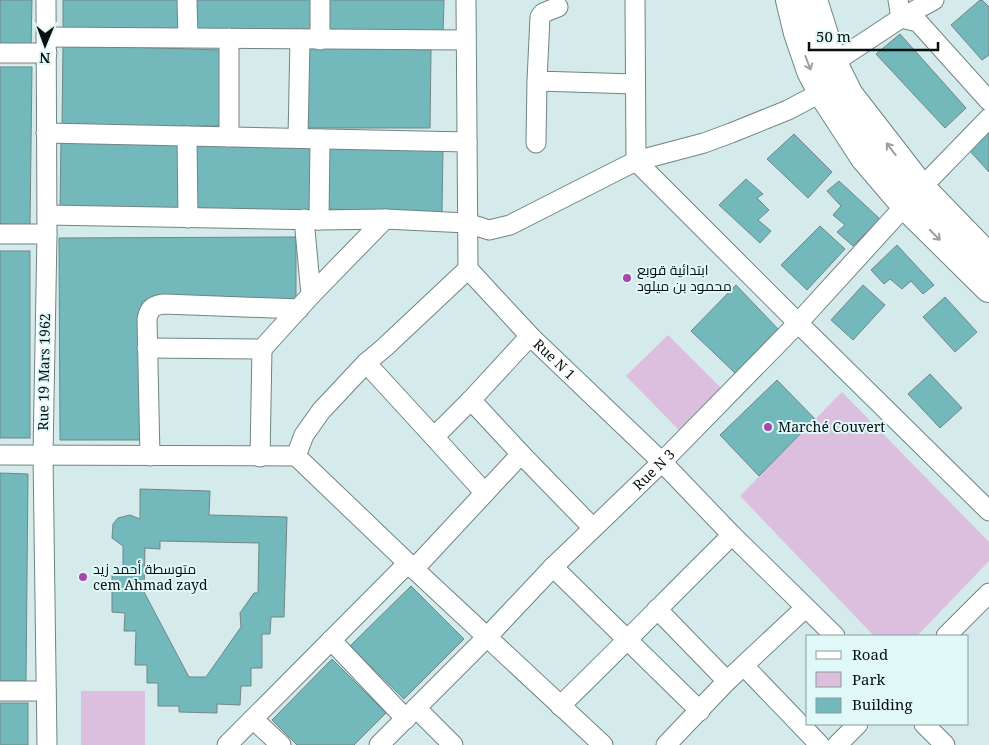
<svg xmlns="http://www.w3.org/2000/svg" width="989" height="745" font-family="'Noto Serif',Cairo,serif">
  <rect width="100%" height="100%" fill="#d4eaeb"/>
  <g fill="#dcbfde">
    <polygon points="668,335 723,390 682,433 626,376"/>
    <polygon points="842,392 989,542 989,561 917,636 874,636 740,496"/>
    <rect x="81" y="691" width="64" height="54"/>
  </g>
  <g fill="#73b9bb" stroke="#728687" fill-rule="evenodd">
    <polygon points="0,0 32,0 31,50 0,49"/>
    <polygon points="63,0 183,0 183,29 63,30"/>
    <polygon points="195,0 314,0 313,34 194,29"/>
    <polygon points="327,0 444,0 443,33 327,33"/>
    <polygon points="980,0 982,0 989,7 989,55 982,60 951,25"/>
    <polygon points="900,34 966,108 945,128 876,54"/>
    <polygon points="63,45 222,50 221,126 62,127"/>
    <polygon points="306,47 431,50 430,128 306,128"/>
    <polygon points="0,67 32,67 30,225 0,224"/>
    <polygon points="989,132 989,172 969,150"/>
    <polygon points="794,134 832,172 808,198 767,159"/>
    <polygon points="61,138 181,140 181,212 60,211"/>
    <polygon points="194,145 312,147 311,210 194,210"/>
    <polygon points="324,146 443,146 442,212 325,209"/>
    <polygon points="746,179 763,194 757,198 769,210 758,220 771,231 760,243 719,205"/>
    <polygon points="839,181 880,219 853,246 837,232 845,225 833,215 841,206 827,191"/>
    <polygon points="820,226 845,249 807,290 781,265"/>
    <polygon points="296,237 296,299 142,301 141,440 60,440 59,238"/>
    <polygon points="897,245 934,285 923,294 911,281 902,289 890,279 884,284 871,270"/>
    <rect x="0" y="251" width="30" height="187"/>
    <polygon points="736,285 778,329 736,374 691,331"/>
    <polygon points="863,285 885,305 853,340 831,320"/>
    <polygon points="945,297 977,332 955,352 923,317"/>
    <polygon points="930,374 962,408 940,428 908,394"/>
    <polygon points="777,380 815,419 759,476 720,435"/>
    <polygon points="0,473 28,474 26,681 0,681"/>
    <path d="M140,489L210,491L209,515L287,517L284,617H271L270,634H262V668H251V686H241L240,705L217,704V713L179,712V706H158V683H147V665H135L136,631H124L125,613L112,612V575L119,570H123V546L112,538L113,524L118,518L130,515L140,519ZM160,541L259,543L258,593H254L240,613L241,627L206,677H189L144,592L145,548L160,549Z"/>
    <polygon points="411,586 464,639 404,699 350,646"/>
    <polygon points="332,659 386,713 354,745 297,745 272,720"/>
    <rect x="0" y="703" width="28" height="42"/>
  </g>
  <g fill="none" stroke-linecap="round" stroke-linejoin="round">
    <defs>
      <g id="minor">
        <polyline points="46,0 47,234 43,455 47,745"/>
        <polyline points="187,0 188,37"/>
        <polyline points="320,0 320,40"/>
        <path id="s1" d="M466,0L468,269L530,336L662,462L732,535L835,636"/>
        <polyline points="635,0 636,161 798,323 989,511"/>
        <polyline points="898,0 901,18 918,22 989,101"/>
        <polyline points="558,7 543,13 540,17 537,81 635,84"/>
        <path d="M46,37C186,37 326,40 465,40"/>
        <polyline points="0,53 47,53"/>
        <polyline points="833,63 901,18 934,0"/>
        <polyline points="46,133 467,142"/>
        <polyline points="187,136 188,218"/>
        <polyline points="229,137 229,38"/>
        <polyline points="298,138 300,39"/>
        <polyline points="536,143 537,81"/>
        <polyline points="47,215 319,220 385,219 467,223 489,230 510,225 636,161 704,143 731,133 788,110 822,92"/>
        <polyline points="304,219 311,295"/>
        <polyline points="319,220 320,139"/>
        <polyline points="0,234 47,234"/>
        <polyline points="147,348 262,349 311,295 385,219"/>
        <polyline points="366,363 434,437 471,400"/>
        <polyline points="434,437 485,493"/>
        <polyline points="521,454 593,528"/>
        <polyline points="0,455 296,456 414,569 603,745"/>
        <path d="M150,456L147,319C149,309 153,305 164,304L299,309"/>
        <polyline points="296,456 304,435 321,411 366,363 385,347 468,269"/>
        <polyline points="260,457 262,349"/>
        <polyline points="553,567 700,711"/>
        <polyline points="414,569 521,454 471,400 530,336"/>
        <polyline points="657,609 727,681"/>
        <polyline points="946,636 989,593"/>
        <polyline points="331,640 406,719"/>
        <polyline points="744,666 820,745"/>
        <polyline points="0,691 46,691"/>
        <path d="M560,706C619,649 674,592 732,535"/>
        <polyline points="416,708 453,745"/>
        <polyline points="253,719 281,745"/>
        <polyline points="924,724 945,745"/>
        <polyline points="227,745 408,563"/>
        <path id="s2" d="M379,745L487,637L553,567L662,462L798,323L921,188L989,118"/>
        <polyline points="666,745 727,681 805,608"/>
        <polyline points="837,745 858,724"/>
      </g>
      <g id="secondary">
        <polyline points="790,0 798,33 811,71 822,92 865,158 906,206 989,288"/>
        <polyline points="813,0 833,63 849,95 921,188 989,258"/>
      </g>
    </defs>
    <use href="#minor" stroke="#708485" stroke-width="21"/>
    <use href="#secondary" stroke="#708485" stroke-width="30"/>
    <use href="#minor" stroke="#fff" stroke-width="19"/>
    <use href="#secondary" stroke="#fff" stroke-width="28"/>
  </g>
  <defs><path id="oneway-shaft" d="M-6 0H5M1.5-3L5.5 0L1.5 3" fill="none" stroke-width="1.6" stroke-linecap="round" stroke-linejoin="round" transform="scale(1.25)"/></defs>
  <g stroke="#9c9f9f">
    <use href="#oneway-shaft" transform="translate(808 63) rotate(69)"/>
    <use href="#oneway-shaft" transform="translate(891 149) rotate(-128)"/>
    <use href="#oneway-shaft" transform="translate(935 235) rotate(45)"/>
  </g>
  <g fill="#a646ae" stroke="#e1f8f8" stroke-width="2">
    <circle cx="627" cy="278" r="5"/>
    <circle cx="768" cy="427" r="5"/>
    <circle cx="83" cy="577" r="5"/>
  </g>
  <g text-anchor="middle" stroke-width="4" stroke-linejoin="round" paint-order="stroke">
    <g font-size="14" fill="#070f0f" stroke="#e1f8f8" text-anchor="start">
      <text x="637" y="275">ابتدائية قوبع<tspan x="637" dy="16">محمود بن ميلود</tspan></text>
      <text x="778" y="432">Marché Couvert</text>
      <text x="93" y="574">متوسطة أحمد زيد<tspan x="93" dy="16">cem Ahmad zayd</tspan></text>
    </g>
    <g font-size="14" fill="#070f0f" stroke="#e1f8f8">
      <text dy="5" stroke="none"><textPath href="#s1" startOffset="394">Rue N 1</textPath></text>
      <text transform="translate(44 372) rotate(-89)" y="5">Rue 19 Mars 1962</text>
      <text dy="5" stroke="none"><textPath href="#s2" startOffset="389">Rue N 3</textPath></text>
    </g>
  </g>
  <rect x="806" y="635" width="162" height="90" fill="#e1f8f8" stroke="#8a9b9b"/>
  <rect x="816" y="651" width="25" height="8" fill="#ffffff" stroke="#8a9b9b"/>
  <text x="852" y="660" font-size="15" fill="#070f0f">Road</text>
  <rect x="816" y="672" width="25" height="15" fill="#dcbfde" stroke="#8a9b9b"/>
  <text x="852" y="685" font-size="15" fill="#070f0f">Park</text>
  <rect x="816" y="698" width="25" height="15" fill="#73b9bb" stroke="#8a9b9b"/>
  <text x="852" y="710" font-size="15" fill="#070f0f">Building</text>
  <g transform="translate(45 45) rotate(181)" stroke="#e1f8f8" stroke-width="4" paint-order="stroke">
  <path d="M0-4L9 19L0 12L-9 19Z" fill="#070f0f"/>
  <text y="-8" font-size="14" font-weight="bold" text-anchor="middle" fill="#070f0f">N</text>
  </g>
  <path d="M809 42v8h129v-8" fill="none" stroke="#070f0f" stroke-width="2.5"/>
  <text x="816" y="42" font-size="15" fill="#070f0f" stroke="#e1f8f8" stroke-width="4" paint-order="stroke">50 m</text>
</svg>
